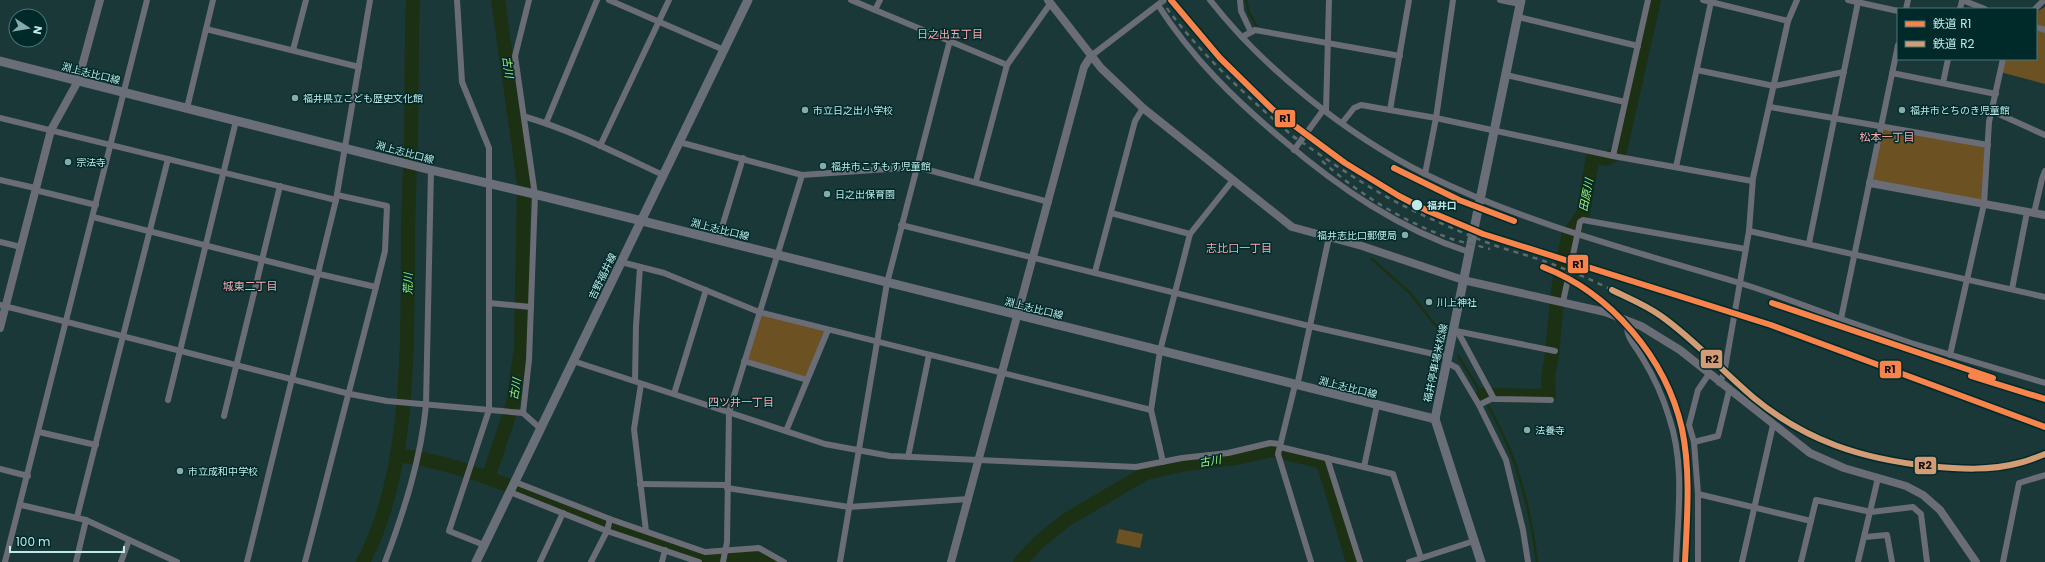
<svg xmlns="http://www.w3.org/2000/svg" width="2045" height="562" font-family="Poppins,'Noto Sans JP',sans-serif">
  <rect width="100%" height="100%" fill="#1a3838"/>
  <g fill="#6c5123">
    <polygon points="2045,7 2045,84 2000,72 2003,59 2036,59 2036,12"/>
    <polygon points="1881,126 1985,145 1984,204 1870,183"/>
    <polygon points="759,312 828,330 807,380 744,361"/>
    <polygon points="1119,529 1143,534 1140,548 1116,543"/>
  </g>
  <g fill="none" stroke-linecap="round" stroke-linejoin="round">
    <g stroke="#1c3013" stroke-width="2.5">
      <polyline points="1246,0 1249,13 1257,26"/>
      <polyline points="1372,259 1410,293 1440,331"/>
      <path d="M1458,356C1479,388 1499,422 1513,458C1525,491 1533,528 1537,562"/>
    </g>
    <g stroke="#1c3013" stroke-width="14">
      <path d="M498,0L524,183L521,348L513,404L488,478L700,556C718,562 750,551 762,556C765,558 768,560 770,562"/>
      <polyline points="1483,395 1549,396 1548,377 1552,355 1558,290 1568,236 1583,214 1593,156 1606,159 1620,151 1654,0"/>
      <path d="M398,455C429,459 458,467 488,478"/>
      <path d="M363,562C411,474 407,343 408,245C408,209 410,174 411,139C412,93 411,46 413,0"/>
      <polyline points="1020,562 1039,542 1066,520 1146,473 1186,464 1237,458 1272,450 1323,462 1353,562"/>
    </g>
    <g stroke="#6a6c76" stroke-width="6">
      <polyline points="457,0 462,82 489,148 489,410 449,531 484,545"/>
      <polyline points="609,0 724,50"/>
      <polyline points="851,0 1007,65"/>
      <path d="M1210,0C1263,68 1347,135 1425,174C1526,224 1638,252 1746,285C1778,295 1810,308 1841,319"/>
      <polyline points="1240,0 1241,11 1251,32"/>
      <polyline points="1500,0 1520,4"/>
      <polyline points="1703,0 1788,21"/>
      <polyline points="1848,0 1898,11"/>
      <polyline points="1962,0 1985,9"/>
      <path d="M1158,5C1192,58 1235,100 1283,140C1339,188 1399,229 1469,252"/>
      <polyline points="1906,9 1908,0"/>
      <polyline points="1960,9 1962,1"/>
      <polyline points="2035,9 2044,0"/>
      <polyline points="875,10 880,0"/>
      <polyline points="1518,17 1638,46"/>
      <polyline points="2036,27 2045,30"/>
      <polyline points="206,29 359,67"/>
      <polyline points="1242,37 1255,30 1400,56"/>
      <polyline points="1898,45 1841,319 1911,343 2045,383"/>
      <polyline points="293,50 306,0"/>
      <polyline points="1091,56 1164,0"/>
      <polyline points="1697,70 1774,86 1844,72"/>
      <polyline points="1892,73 1996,94"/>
      <polyline points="1506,75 1625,102"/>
      <polyline points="1943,83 1948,59"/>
      <polyline points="1770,107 1988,145"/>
      <polyline points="187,108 213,0"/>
      <polyline points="1390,110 1409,0"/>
      <polyline points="1326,111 1329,0"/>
      <polyline points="1992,111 2045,135"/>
      <path d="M526,117C573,131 618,154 663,175"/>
      <polyline points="0,118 336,200"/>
      <polyline points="546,123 597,0"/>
      <polyline points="1342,123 1354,108 1361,105 1436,118 1613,156 1752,181"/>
      <polyline points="679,142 802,175 917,167 1049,202"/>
      <polyline points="600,146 669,0"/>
      <polyline points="1294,150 1324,109"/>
      <polyline points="1613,156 1648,0"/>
      <polyline points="1676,167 1711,2"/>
      <polyline points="1425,174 1436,118 1453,0"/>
      <polyline points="0,180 35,188"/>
      <polyline points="976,181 1007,65 1050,4"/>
      <polyline points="35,190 96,205"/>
      <polyline points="337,195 387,206 385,251 376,287"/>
      <polyline points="1111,213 1190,234"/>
      <polyline points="2034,213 2042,179 2045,171"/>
      <polyline points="93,217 319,274 376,287 305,562"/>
      <polyline points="901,225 1309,326 1447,357"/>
      <polyline points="1749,231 2045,297"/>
      <polyline points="718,240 743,158"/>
      <polyline points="0,242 21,247"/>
      <polyline points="1809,243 1858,2"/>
      <polyline points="621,262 664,273 759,312 1151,410"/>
      <polyline points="1095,272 1135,121 1143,108"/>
      <polyline points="2012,289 2027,212"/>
      <polyline points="1563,302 1580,222 1583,220 1745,249"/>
      <polyline points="489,303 531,307"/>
      <polyline points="0,305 350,394 387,401 523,413 541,429"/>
      <path d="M1626,319C1627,341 1633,341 1643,359C1654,377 1663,397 1669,417C1685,464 1678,514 1676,562"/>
      <polyline points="1456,331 1555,351"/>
      <polyline points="1458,332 1494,399 1551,400"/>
      <polyline points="1950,355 1984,204 1989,122 2003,59"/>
      <polyline points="573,361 825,444 890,456 1136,467 1182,458 1228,453 1270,443 1280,444"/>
      <polyline points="744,361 807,380"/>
      <polyline points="1446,362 1457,368 1479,405 1506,460 1523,530 1528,562"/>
      <polyline points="635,381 636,326 640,267"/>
      <polyline points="1719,383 1724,374 1749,231 1753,178 1788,21 1797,0"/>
      <polyline points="641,384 634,429 646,531"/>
      <polyline points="1295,385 1278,454 1311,562"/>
      <polyline points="1297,386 1329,237"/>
      <polyline points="674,394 706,290"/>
      <polyline points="168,400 236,121"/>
      <polyline points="1479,405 1493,398"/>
      <polyline points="523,413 529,360 535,195 515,56 529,0"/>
      <polyline points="224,416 280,186"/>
      <polyline points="786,431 828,330"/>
      <polyline points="39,432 96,445"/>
      <polyline points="1694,442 1718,436 1729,391"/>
      <polyline points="1280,447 1393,474 1421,558"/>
      <polyline points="908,457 929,355"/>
      <polyline points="1327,458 1360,562"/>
      <polyline points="1163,462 1151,410 1160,351 1190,234 1233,180"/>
      <polyline points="1364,467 1377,405"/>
      <polyline points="0,469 28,476"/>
      <polyline points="515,482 610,519 705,552 759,548 784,562"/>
      <polyline points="640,484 727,485"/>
      <polyline points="727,488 849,507 969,499"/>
      <polyline points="510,492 607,531 699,562"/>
      <polyline points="1698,494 1811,521"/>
      <polyline points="21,505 86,520 177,562"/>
      <polyline points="77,517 168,159"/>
      <polyline points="1865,537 1887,535 1892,562"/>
      <polyline points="5,562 147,0"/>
      <polyline points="76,562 86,520"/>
      <polyline points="121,562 129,540"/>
      <polyline points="247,562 336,200 370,0"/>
      <path d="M385,562C404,511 421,459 426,405L431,170"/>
      <polyline points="540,562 563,513"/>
      <polyline points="591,562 607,531 610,519"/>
      <polyline points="662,562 665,550"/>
      <polyline points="723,562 727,542 729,412 802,175"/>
      <polyline points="840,562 887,283 950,40"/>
      <polyline points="1409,562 1474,541"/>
      <polyline points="1698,562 1698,494 1694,442 1689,425 1698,390 1709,374"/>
      <polyline points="1742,562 1773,425"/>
      <polyline points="1801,562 1816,500 1871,512 1913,507 1921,514 1927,562"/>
      <polyline points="1858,562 1878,478"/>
      <polyline points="2003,562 2019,483 2045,475"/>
    </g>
    <g stroke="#6a6c76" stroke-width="8">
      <polyline points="1048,0 1101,68 1143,108 1292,227 1362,246 1463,280 1605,312 1641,326 1680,350 1810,453 1844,468 1906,486 1923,495 1940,510 1976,562"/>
      <polyline points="1870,183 2045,215"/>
      <polyline points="0,328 51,130 78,81 100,0"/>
      <polyline points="951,562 1084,67 1091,56"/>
    </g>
    <g stroke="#696e78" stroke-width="9">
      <polyline points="0,61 431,170 530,193 1435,419"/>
      <polyline points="476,562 748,0"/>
      <polyline points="1481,562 1435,419 1521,0"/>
    </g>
    <g stroke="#5b6b6e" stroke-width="2.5" stroke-dasharray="5 5" stroke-linecap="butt">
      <path d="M1161,0C1198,53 1248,97 1296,139"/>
      <path d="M1293,136C1336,166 1379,196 1427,217C1452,228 1476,239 1502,248C1522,254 1543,260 1562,268C1586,277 1609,288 1632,300C1680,324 1713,363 1754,398C1805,441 1862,460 1928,466C1959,469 1987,470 2017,464C2027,461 2036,457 2045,454"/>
      <path d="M1322,161C1360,195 1404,222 1452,239C1464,243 1477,245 1490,249"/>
      <path d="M1539,266C1609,293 1665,355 1682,429C1691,472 1687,518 1685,562"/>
    </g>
    <defs>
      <g id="rail-1">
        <polyline points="1171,0 1220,58 1272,109 1345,163 1399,196 1428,211 1483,234 1771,325 2045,427"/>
        <polyline points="1394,168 1459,200 1514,221"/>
        <path d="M1543,267C1611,293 1666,358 1682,429C1691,472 1687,518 1685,562"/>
        <polyline points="1772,303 1993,378"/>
        <polyline points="1971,376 2045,399"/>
      </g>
      <path id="rail-2" d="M1612,290C1628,298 1646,305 1661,316C1695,340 1722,371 1754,398C1806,441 1862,459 1929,466C1959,469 1990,471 2019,463C2028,461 2037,457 2045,454"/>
    </defs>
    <use href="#rail-1" stroke="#002a2a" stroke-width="9"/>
    <use href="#rail-2" stroke="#002a2a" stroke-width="9"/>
    <use href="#rail-1" stroke="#f8844c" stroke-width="6"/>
    <use href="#rail-2" stroke="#d39c74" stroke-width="6"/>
  </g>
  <g fill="#85acab" stroke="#002a2a" stroke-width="1.5">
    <circle cx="295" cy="98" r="4"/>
    <circle cx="805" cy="110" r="4"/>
    <circle cx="1902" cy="110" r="4"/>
    <circle cx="68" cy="162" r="4"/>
    <circle cx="823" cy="166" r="4"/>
    <circle cx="827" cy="194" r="4"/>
    <circle cx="1405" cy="235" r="4"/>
    <circle cx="1429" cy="302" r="4"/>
    <circle cx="1527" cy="430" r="4"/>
    <circle cx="180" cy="471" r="4"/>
  </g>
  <circle fill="#beeae9" stroke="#002a2a" stroke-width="1.5" cx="1417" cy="205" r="6"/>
  <g text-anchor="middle" stroke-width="3" stroke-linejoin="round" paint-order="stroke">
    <g font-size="10" fill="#beeae9" stroke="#002a2a">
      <text transform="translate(91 73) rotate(14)" y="4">淵上志比口線</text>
      <text transform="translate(405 152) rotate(15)" y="4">淵上志比口線</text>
      <text transform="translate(720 229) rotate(14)" y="4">淵上志比口線</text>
      <text transform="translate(602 276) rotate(-64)" y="4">吉野福井線</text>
      <text transform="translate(1034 308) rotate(14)" y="4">淵上志比口線</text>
      <text transform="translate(1435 363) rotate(-78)" y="4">福井停車場米松線</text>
      <text transform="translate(1348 387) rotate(14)" y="4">淵上志比口線</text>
    </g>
    <g font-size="10" fill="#beeae9" stroke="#002a2a" text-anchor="start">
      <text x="303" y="102">福井県立こども歴史文化館</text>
      <text x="813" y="114">市立日之出小学校</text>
      <text x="1910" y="114">福井市とちのき児童館</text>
      <text x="76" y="166">宗法寺</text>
      <text x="831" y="170">福井市こすもす児童館</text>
      <text x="835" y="198">日之出保育園</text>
      <text x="1397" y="239" text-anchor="end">福井志比口郵便局</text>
      <text x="1437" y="306">川上神社</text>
      <text x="1535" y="434">法養寺</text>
      <text x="188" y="475">市立成和中学校</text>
    </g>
    <g font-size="10" font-weight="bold" fill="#beeae9" stroke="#002a2a" text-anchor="start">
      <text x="1427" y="209">福井口</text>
    </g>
    <g font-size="11" fill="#fda9af" stroke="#002a2a">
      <text x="950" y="38">日之出五丁目</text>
      <text x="1887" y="141">松本一丁目</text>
      <text x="1239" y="252">志比口一丁目</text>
      <text x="250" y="290">城東二丁目</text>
      <text x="741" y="406">四ツ井一丁目</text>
    </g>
    <g font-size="11" font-style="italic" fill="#a4f071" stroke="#002a2a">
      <text transform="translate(508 67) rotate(82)" y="4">古川</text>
      <text transform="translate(1586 195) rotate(-79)" y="4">田原川</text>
      <text transform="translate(408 284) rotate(-89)" y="4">荒川</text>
      <text transform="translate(515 389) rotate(-81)" y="4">古川</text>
      <text transform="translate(1210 461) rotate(-10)" y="4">古川</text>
    </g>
  </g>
  <g stroke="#002a2a" stroke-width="1.5">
    <rect x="1274" y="109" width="22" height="19" rx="4" fill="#f8844c"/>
    <rect x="1567" y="254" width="22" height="20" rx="4" fill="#f8844c"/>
    <rect x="1700" y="349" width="23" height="20" rx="4" fill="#d39c74"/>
    <rect x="1879" y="360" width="23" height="19" rx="4" fill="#f8844c"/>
    <rect x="1914" y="456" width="23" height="19" rx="4" fill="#d39c74"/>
  </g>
  <g font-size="11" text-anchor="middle" font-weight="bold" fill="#111">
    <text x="1285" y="122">R1</text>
    <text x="1578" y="268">R1</text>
    <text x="1712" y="363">R2</text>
    <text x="1890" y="373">R1</text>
    <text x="1925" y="469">R2</text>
  </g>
  <rect x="1897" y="8" width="140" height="52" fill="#002a2a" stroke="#4c7776"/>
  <rect x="1905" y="21" width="20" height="6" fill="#f8844c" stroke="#4c7776"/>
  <text x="1933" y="28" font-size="12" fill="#beeae9">鉄道 R1</text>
  <rect x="1905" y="41" width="20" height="6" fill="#d39c74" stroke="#4c7776"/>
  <text x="1933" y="48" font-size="12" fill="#beeae9">鉄道 R2</text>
  <g transform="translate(28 28) rotate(102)"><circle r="19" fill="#002a2a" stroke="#4c7776"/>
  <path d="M0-3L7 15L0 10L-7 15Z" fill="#85acab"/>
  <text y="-6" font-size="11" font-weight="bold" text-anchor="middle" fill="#beeae9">N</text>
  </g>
  <path d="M10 546v6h114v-6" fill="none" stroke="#beeae9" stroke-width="2"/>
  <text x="16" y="546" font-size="12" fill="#beeae9" stroke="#002a2a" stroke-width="3" paint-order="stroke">100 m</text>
</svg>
